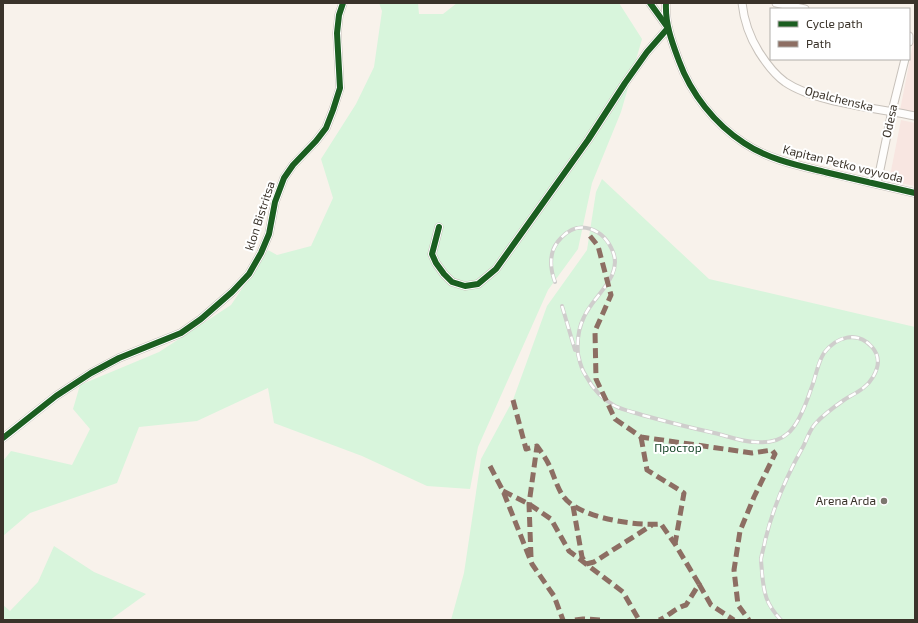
<svg xmlns="http://www.w3.org/2000/svg" width="918" height="623" font-family="'Exo 2',sans-serif">
  <rect width="100%" height="100%" fill="#f8f2eb"/>
  <g fill="#f8e6e1">
    <polygon points="915,34 915,113 900,110"/>
    <polygon points="901,120 915,123 915,186 889,181"/>
  </g>
  <g fill="#d8f5dc">
    <polygon points="379,3 418,3 419,14 443,14 457,3 619,3 642,39 621,112 592,183 578,249 548,290 478,447 470,489 427,486 362,456 274,423 268,388 197,421 139,427 117,483 30,513 3,536 3,461 11,451 72,465 90,429 73,409 80,385 159,352 231,305 268,250 277,255 311,246 333,198 321,159 356,104 374,67 382,11"/>
    <polygon points="602,179 709,279 915,327 915,620 451,620 464,573 481,459 513,400 547,306 587,250 596,192"/>
    <polygon points="54,546 94,572 146,594 110,620 3,620 3,605 10,611 38,582"/>
  </g>
  <g fill="none" stroke-linecap="round" stroke-linejoin="round">
    <defs>
      <g id="street">
        <path d="M666,3C665,24 672,42 679,61C691,94 715,124 744,143C769,160 801,166 829,173C858,180 886,186 915,193"/>
        <path d="M742,3C744,21 749,36 759,52C766,63 774,74 785,82C816,103 878,108 915,116"/>
        <polyline points="776,3 805,9"/>
        <polyline points="909,36 909,42"/>
        <polyline points="877,184 892,111 905,59"/>
        <polyline points="439,227 432,254 436,263 444,274 452,282 465,286 478,284 496,269 588,140 625,83 647,52 668,28 650,3"/>
        <polyline points="3,438 56,396 91,373 119,358 181,333 201,319 232,292 249,274 261,253 269,234 275,202 284,178 293,165 316,141 326,128 333,110 340,88 337,33 339,15 343,3"/>
      </g>
    </defs>
    <use href="#street" stroke="#c7c1ba" stroke-width="9"/>
    <use href="#street" stroke="#fefdfc" stroke-width="7"/>
    <defs>
      <g id="rail">
        <path d="M555,282C552,274 550,263 552,254C553,249 557,242 561,238C579,218 604,229 613,252C623,277 593,296 584,317C578,329 577,342 578,354C580,363 581,369 586,376C593,389 602,399 615,406C623,410 633,412 642,415C664,421 687,427 710,432C725,435 741,442 756,442C767,443 779,441 787,434C798,426 807,401 811,389C816,377 817,364 824,353C836,337 857,330 872,347C880,356 879,367 873,377C866,389 855,393 844,400C834,407 823,415 815,424C810,430 807,438 804,445C787,475 773,507 765,541C764,547 762,553 761,559C761,564 762,569 762,573C764,594 766,604 781,620"/>
        <polyline points="562,306 575,350"/>
      </g>
    </defs>
    <use href="#rail" stroke="#cfcdcc" stroke-width="4"/>
    <use href="#rail" stroke="#fff" stroke-width="2.5" stroke-dasharray="8" stroke-linecap="butt"/>
    <g stroke="#8d6e63" stroke-width="5" stroke-dasharray="10 5" stroke-linecap="butt">
      <polyline points="590,236 598,246 611,295 595,331 596,379 615,419 641,437 752,453 772,450 775,454 754,497 740,531 734,570 738,605 749,620"/>
      <path d="M513,400L526,449L537,446C542,453 547,460 550,467C554,476 557,487 563,496C578,518 635,526 661,524L675,544L699,584L686,605C675,608 669,616 659,620"/>
      <polyline points="641,437 647,470 684,493 675,544"/>
      <polyline points="490,466 503,491 532,564 554,596 563,620"/>
      <polyline points="503,491 529,504 551,519 569,551 623,592 639,620"/>
      <polyline points="573,506 582,557 586,564 594,562 652,525"/>
      <polyline points="531,557 529,504 537,446"/>
      <polyline points="699,584 711,605 734,620"/>
      <polyline points="575,620 583,619 602,620"/>
    </g>
    <defs>
      <g id="cycleway">
        <path d="M666,3C665,24 672,42 679,61C691,94 715,124 744,143C769,160 801,166 829,173C858,180 886,186 915,193"/>
        <polyline points="439,227 432,254 436,263 444,274 452,282 465,286 478,284 496,269 588,140 625,83 647,52 668,28 650,3"/>
        <polyline points="3,438 56,396 91,373 119,358 181,333 201,319 232,292 249,274 261,253 269,234 275,202 284,178 293,165 316,141 326,128 333,110 340,88 337,33 339,15 343,3"/>
      </g>
    </defs>
    <use href="#cycleway" stroke="#fff" stroke-width="8"/>
    <use href="#cycleway" stroke="#1b5e20" stroke-width="6"/>
  </g>
  <circle fill="#7c766e" stroke="#fff" stroke-width="1.5" cx="884" cy="501" r="4"/>
  <g text-anchor="middle" stroke-width="4" stroke-linejoin="round" paint-order="stroke">
    <g font-size="12" fill="#3a332a" stroke="#fff">
      <text transform="translate(839 99) rotate(14)" y="4">Opalchenska</text>
      <text transform="translate(890 121) rotate(-78)" y="4">Odesa</text>
      <text transform="translate(843 164) rotate(14)" y="4">Kapitan Petko voyvoda</text>
      <text transform="translate(260 216) rotate(-72)" y="4">klon Bistritsa</text>
    </g>
    <g font-size="12" fill="#1a492c" stroke="#fff">
      <text x="678" y="452">Простор</text>
    </g>
    <g font-size="12" fill="#3a332a" stroke="#fff" text-anchor="end">
      <text x="876" y="505">Arena Arda</text>
    </g>
  </g>
  <rect width="918" height="623" fill="none" stroke="#3a332a" stroke-width="8"/>
  <rect x="770" y="8" width="140" height="52" fill="#ffffff" stroke="#b0adaa"/>
  <rect x="778" y="21" width="20" height="6" fill="#1b5e20" stroke="#b0adaa"/>
  <text x="806" y="28" font-size="12" fill="#3a332a">Cycle path</text>
  <rect x="778" y="41" width="20" height="6" fill="#8d6e63" stroke="#b0adaa"/>
  <text x="806" y="48" font-size="12" fill="#3a332a">Path</text>
</svg>
